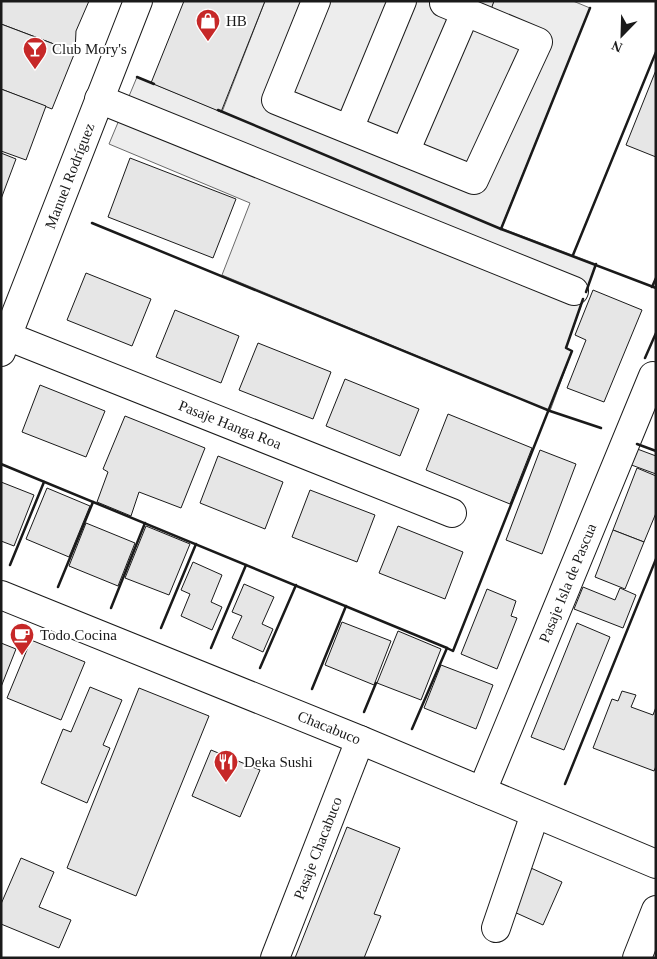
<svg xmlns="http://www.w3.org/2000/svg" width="657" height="959" font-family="'Times New Roman',serif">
  <rect width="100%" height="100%" fill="#fff"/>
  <polygon fill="#ededed" stroke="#6a6a6a" points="265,1 467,1 488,15 494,1 573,1 590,8 501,228 596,264 566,348 572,351 550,411 222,275 250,203 109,144 137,77 222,112"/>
  <g fill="#e6e6e6" stroke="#1a1a1a">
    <polygon points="1,1 89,1 76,31 75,52 1,24"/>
    <polygon points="184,1 265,1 221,112 151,83"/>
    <polygon points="467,1 494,1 489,15"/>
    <polygon points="1,24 75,52 52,109 1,89"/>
    <polygon points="656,70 656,157 626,145"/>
    <polygon points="1,89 46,106 26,160 1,151"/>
    <polygon points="1,153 16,159 1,199"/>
    <polygon points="130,158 236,199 213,258 108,217"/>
    <polygon points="86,273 151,299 132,346 67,320"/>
    <polygon points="593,290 642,310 604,402 567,388 586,340 575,335"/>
    <polygon points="175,310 239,336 221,383 156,357"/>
    <polygon points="258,343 331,372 313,419 239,390"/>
    <polygon points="345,379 419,409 400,456 326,426"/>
    <polygon points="40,385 105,411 86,457 22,432"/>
    <polygon points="448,414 532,448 510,504 426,470"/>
    <polygon points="125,416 205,448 181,508 139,492 131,516 97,502 108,472 103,469"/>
    <polygon points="632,447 656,456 656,474 626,463"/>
    <polygon points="540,450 576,464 542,554 506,540"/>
    <polygon points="218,456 283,482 265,529 200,503"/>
    <polygon points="637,468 656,476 656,513 644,542 613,530"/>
    <polygon points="1,482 34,495 14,546 1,541"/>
    <polygon points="47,488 90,506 69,557 26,539"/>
    <polygon points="310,490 375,515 357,562 292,537"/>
    <polygon points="86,523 135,543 118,586 69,566"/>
    <polygon points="146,526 190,544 169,595 125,578"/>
    <polygon points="398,526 463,552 445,599 379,573"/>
    <polygon points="613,530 644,542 625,589 595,577"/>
    <polygon points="193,562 222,575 211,602 222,607 212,630 181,616 190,594 181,590"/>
    <polygon points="244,584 274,597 262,624 273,629 263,652 232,638 242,616 232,612"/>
    <polygon points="583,587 615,600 620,588 636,595 623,628 574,609"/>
    <polygon points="487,589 516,601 511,616 517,618 497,669 461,654"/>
    <polygon points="342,622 391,641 374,685 325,665"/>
    <polygon points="577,623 610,637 564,750 531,737"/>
    <polygon points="398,631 441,649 421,700 377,683"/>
    <polygon points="31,640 85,662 61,720 7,698"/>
    <polygon points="1,643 16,649 1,687"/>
    <polygon points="441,665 493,685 476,729 424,708"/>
    <polygon points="90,687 122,700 103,745 110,748 87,803 41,783 63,729 71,732"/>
    <polygon points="139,688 209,716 136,896 67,868"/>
    <polygon points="622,691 636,695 631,707 653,715 656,707 656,766 654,771 593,748 612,699 618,701"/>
    <polygon points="211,750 260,770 240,817 192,796"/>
    <polygon points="347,827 400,848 374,914 381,916 364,958 295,958"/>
    <polygon points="21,858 54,872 39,907 71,920 59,948 1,924 1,904"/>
    <polygon points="522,864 562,882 543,925 503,907"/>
  </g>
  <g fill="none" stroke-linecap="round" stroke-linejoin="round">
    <defs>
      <g id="minor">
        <polyline points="316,1 276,100 474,180 538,42 444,3"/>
        <polyline points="99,99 574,291"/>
        <polyline points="349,129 402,1"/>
        <polyline points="405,152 465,13"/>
        <path id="s1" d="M7,336L452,513"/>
        <path id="s2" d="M1,352L138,1"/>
        <path id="s3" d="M482,791L653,376"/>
        <polyline points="496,928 535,814"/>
        <path id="s4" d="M275,958L360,740"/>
        <polyline points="637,958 656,910"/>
      </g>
      <g id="major">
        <path id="s5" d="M1,595L360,740L656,864"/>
      </g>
    </defs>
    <use href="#minor" stroke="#1a1a1a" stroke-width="30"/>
    <use href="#major" stroke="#1a1a1a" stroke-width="30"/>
    <use href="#minor" stroke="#fff" stroke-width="28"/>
    <use href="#major" stroke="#fff" stroke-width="28"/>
    <g stroke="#1a1a1a" stroke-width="2.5">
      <polyline points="137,77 154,84"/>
      <polyline points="218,110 501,229 656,288"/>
      <polyline points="92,223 550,411 601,428"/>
      <polyline points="501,229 590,8"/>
      <polyline points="573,255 656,52"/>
      <polyline points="652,287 656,278"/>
      <polyline points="586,292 596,264"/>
      <polyline points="645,358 656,333"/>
      <polyline points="637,444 656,451"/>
      <polyline points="1,464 447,648"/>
      <polyline points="10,565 44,482"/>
      <polyline points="58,587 93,502"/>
      <polyline points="111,608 145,523"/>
      <polyline points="161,628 196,544"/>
      <polyline points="211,648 246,565"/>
      <polyline points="260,668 296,585"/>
      <polyline points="312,689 346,606"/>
      <polyline points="364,712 376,683"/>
      <polyline points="412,729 447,648 453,651 572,351 566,348 583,299"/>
      <polyline points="565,784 656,559"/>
    </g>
  </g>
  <defs>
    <symbol id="shop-pin" viewBox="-11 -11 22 30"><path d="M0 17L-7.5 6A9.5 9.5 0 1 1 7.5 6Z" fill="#c62828" stroke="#fff"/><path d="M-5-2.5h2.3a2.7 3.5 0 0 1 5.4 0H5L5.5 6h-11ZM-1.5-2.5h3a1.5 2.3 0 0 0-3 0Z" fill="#fff"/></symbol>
    <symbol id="bar-pin" viewBox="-11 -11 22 30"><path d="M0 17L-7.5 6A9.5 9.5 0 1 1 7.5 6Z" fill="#c62828" stroke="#fff"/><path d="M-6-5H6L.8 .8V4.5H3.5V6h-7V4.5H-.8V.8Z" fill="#fff"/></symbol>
    <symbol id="cafe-pin" viewBox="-11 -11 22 30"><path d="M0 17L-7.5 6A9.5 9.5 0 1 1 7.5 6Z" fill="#c62828" stroke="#fff"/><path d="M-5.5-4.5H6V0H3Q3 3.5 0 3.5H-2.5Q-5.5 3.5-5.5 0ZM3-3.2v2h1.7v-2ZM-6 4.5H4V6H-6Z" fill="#fff"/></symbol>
    <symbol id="restaurant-pin" viewBox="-11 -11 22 30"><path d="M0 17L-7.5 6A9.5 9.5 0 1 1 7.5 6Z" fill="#c62828" stroke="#fff"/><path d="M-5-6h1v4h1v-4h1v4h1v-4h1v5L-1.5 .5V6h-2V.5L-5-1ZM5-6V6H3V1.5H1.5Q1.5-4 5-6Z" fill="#fff"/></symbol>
  </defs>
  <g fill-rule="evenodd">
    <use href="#shop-pin" x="194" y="7" width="28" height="38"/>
    <use href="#bar-pin" x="21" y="35" width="28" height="38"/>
    <use href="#cafe-pin" x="8" y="621" width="28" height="38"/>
    <use href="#restaurant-pin" x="212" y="748" width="28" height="38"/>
  </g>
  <g text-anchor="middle" stroke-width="4" stroke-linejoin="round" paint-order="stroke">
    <g font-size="15" fill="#1a1a1a" stroke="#fff" text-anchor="start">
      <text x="226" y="26">HB</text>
      <text x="52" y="54">Club Mory's</text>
      <text x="40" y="640">Todo Cocina</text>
      <text x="244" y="767">Deka Sushi</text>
    </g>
    <g font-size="15" fill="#1a1a1a" stroke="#fff">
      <text dy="5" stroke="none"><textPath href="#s2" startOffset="189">Manuel Rodríguez</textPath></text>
      <text dy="5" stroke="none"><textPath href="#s1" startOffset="240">Pasaje Hanga Roa</textPath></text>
      <text dy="5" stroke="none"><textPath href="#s3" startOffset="225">Pasaje Isla de Pascua</textPath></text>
      <text dy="5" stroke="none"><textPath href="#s5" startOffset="354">Chacabuco</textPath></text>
      <text dy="5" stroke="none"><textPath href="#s4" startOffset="118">Pasaje Chacabuco</textPath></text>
    </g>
  </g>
  <rect width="657" height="959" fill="none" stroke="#1a1a1a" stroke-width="5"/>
  <g transform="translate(622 35) rotate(203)" stroke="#ffffff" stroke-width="4" paint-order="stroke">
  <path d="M0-4L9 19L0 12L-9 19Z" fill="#1a1a1a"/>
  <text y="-8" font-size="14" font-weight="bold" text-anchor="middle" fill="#1a1a1a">N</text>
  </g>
</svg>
